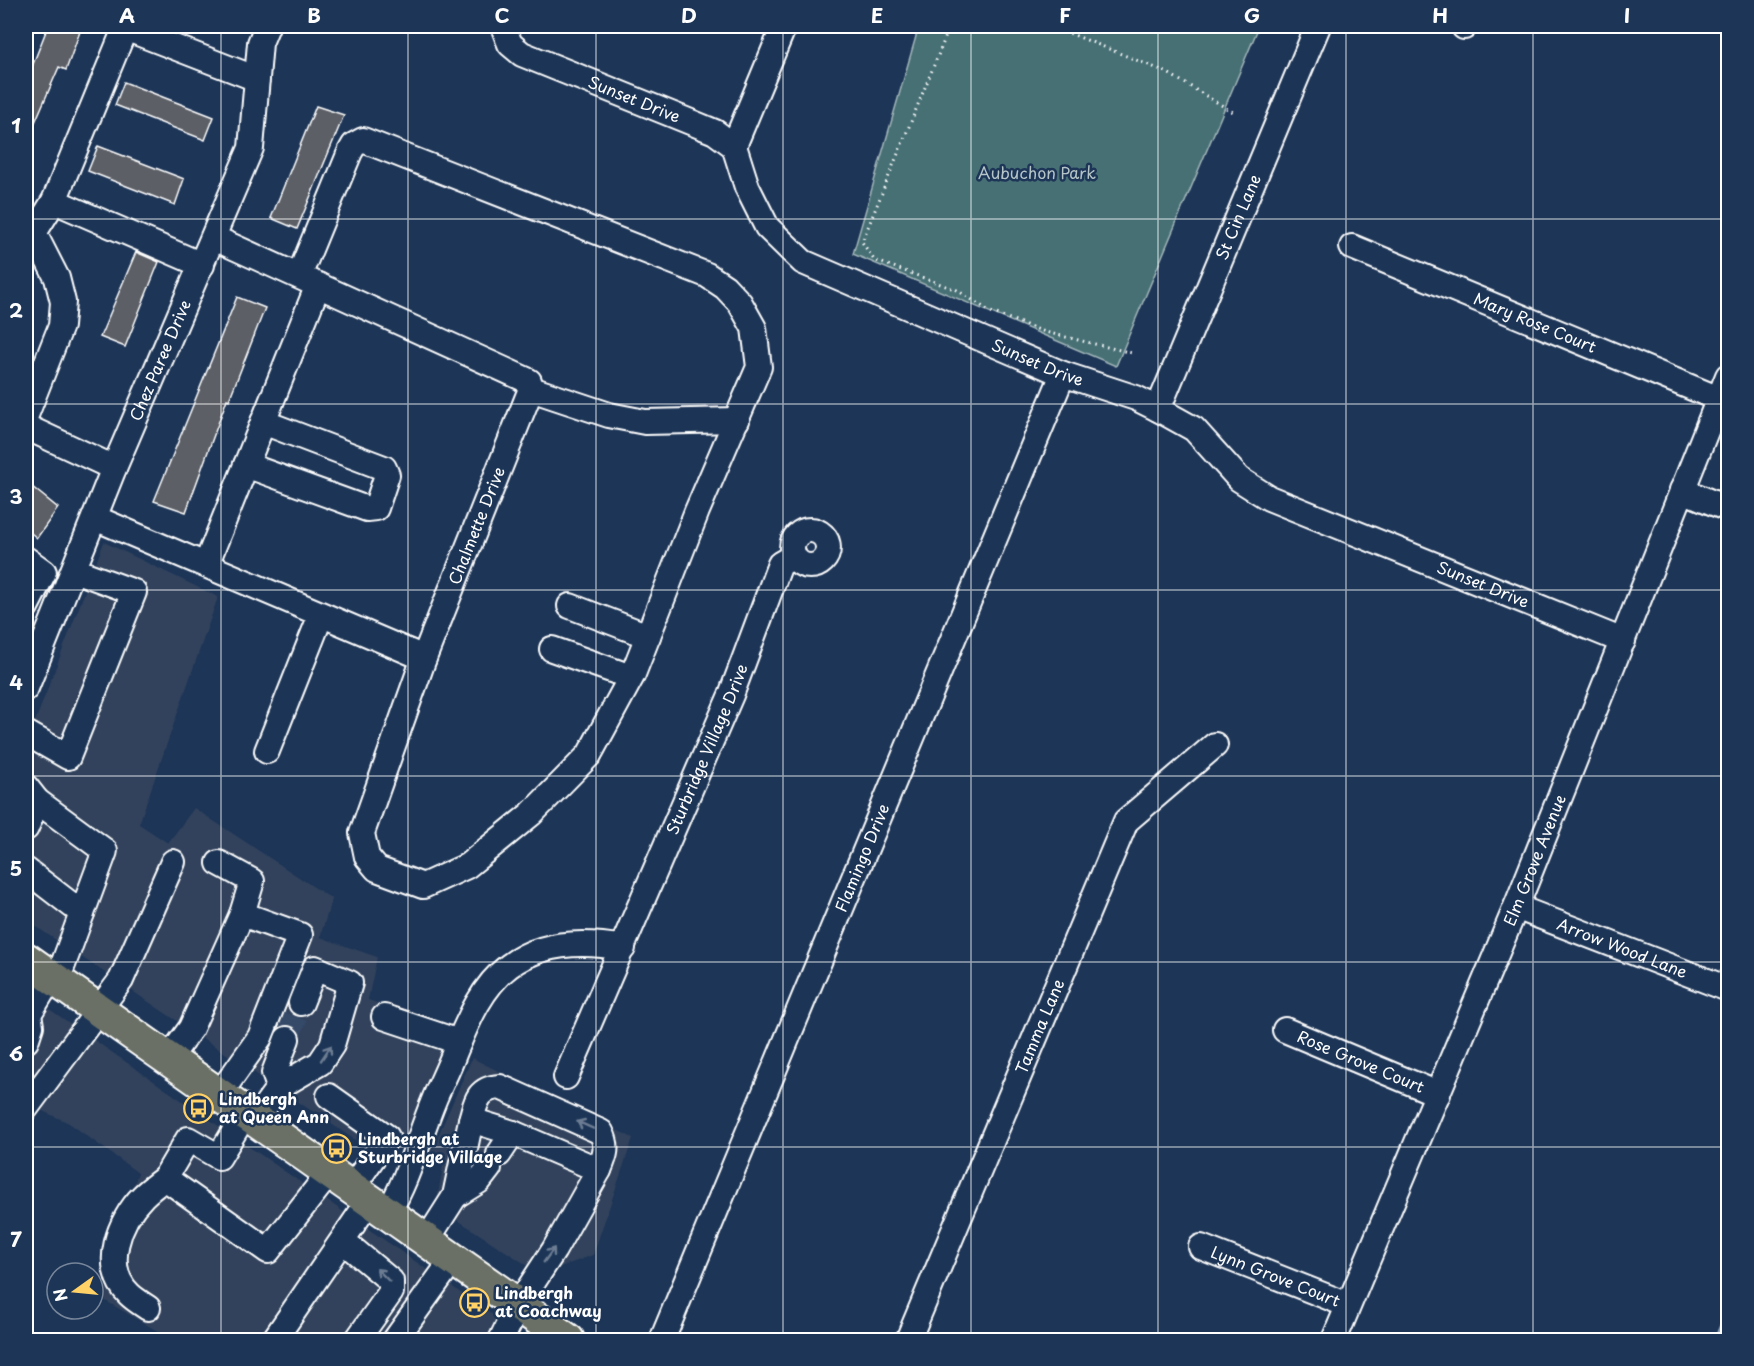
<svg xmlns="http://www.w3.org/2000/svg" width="1754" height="1366" font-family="'Playpen Sans',sans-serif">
  <rect width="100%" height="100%" fill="#1d3557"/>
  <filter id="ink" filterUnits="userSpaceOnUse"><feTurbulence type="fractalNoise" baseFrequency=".0167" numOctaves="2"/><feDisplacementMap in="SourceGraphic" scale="12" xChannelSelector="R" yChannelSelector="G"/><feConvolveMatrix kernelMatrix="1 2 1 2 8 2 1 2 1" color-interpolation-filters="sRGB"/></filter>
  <g filter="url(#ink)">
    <g fill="#30425c">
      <polygon points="104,542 218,597 139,824 168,843 194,808 332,899 320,937 377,957 368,1000 451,1027 407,1133 388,1162 26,920 26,745"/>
      <polygon points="26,993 496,1317 487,1340 173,1340 104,1300 105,1269 138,1173 69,1123 36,1108 26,1112"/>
      <polygon points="472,1058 633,1138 593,1255 558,1268 545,1277 436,1206 444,1160 430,1154"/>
    </g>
    <polygon fill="#476f74" stroke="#a3b7ba" stroke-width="1.5" points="919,26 1259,26 1116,366 853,254"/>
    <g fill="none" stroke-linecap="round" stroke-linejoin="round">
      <polyline stroke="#91a5bb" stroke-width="5" points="1716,1340 1728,1310"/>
    </g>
    <g fill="#5b5f66" stroke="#fff" stroke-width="1.5">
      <polygon points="48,26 82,26 66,70 59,67 26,143 26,82"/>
      <polygon points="124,82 214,117 205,140 115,105"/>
      <polygon points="316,106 344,115 297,229 271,218"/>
      <polygon points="98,146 184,179 175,205 88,171"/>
      <polygon points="136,252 159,262 125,347 100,337"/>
      <polygon points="237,297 265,308 229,400 227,399 186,512 154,501"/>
      <polygon points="26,482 58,508 37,538 26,529"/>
    </g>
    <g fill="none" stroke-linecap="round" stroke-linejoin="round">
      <polyline stroke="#344968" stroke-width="24" stroke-dasharray="24 12" stroke-linecap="butt" points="287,1039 301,1003"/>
      <defs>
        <g id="minor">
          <path id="s1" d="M503,26L510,44L522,54L693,123L715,132L734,146L747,187L767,227L803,262L1063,374L1136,398L1158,409L1194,429L1239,479L1269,498L1623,641"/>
          <polyline points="1464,26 1464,27"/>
          <polyline points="125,28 257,79"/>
          <polyline points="734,146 784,26"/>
          <polyline points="54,201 202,265"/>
          <polyline points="26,230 34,233 57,278 63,302 61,326 26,415"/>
          <polyline points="34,233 54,201 126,26"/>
          <path id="s2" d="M1352,247L1719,399"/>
          <polyline points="299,276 350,152 354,145 363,140 707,275 725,287 740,303 754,328 759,367 697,511 633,674 589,755 531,814 467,866 423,886 377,869 367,857 362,833 424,658"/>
          <polyline points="531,389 609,415 645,422 737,420"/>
          <path id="s3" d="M1158,409L1318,26"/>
          <polyline points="26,427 114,468"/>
          <polyline points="246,465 367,509 376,508 387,475 384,468 263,422"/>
          <polyline points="1682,490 1728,509"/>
          <path id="s4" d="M95,518L424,658L531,389L529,381L214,238"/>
          <circle cx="810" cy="548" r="18"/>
          <polyline points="26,559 44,572 26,607"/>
          <polyline points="206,565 318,285"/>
          <polyline points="570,606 648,636"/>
          <polyline points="552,649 631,677"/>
          <path id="s5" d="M26,688L114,468L251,148L260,43L267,26"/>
          <polyline points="26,733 68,757 134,592 74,570"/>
          <polyline points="267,751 321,615"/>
          <polyline points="26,787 37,801 105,851 57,981"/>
          <polyline points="26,828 37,801"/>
          <polyline points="219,863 252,881 242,914"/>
          <polyline points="26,870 82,913"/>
          <path id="s6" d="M1516,907L1728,989"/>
          <polyline points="384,1017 459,1042"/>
          <path id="s7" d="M1285,1030L1438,1094"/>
          <polyline points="26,1041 31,1026 29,1014 51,977"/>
          <polyline points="168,1060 191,1028 242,914 300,935 260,1037 219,1095"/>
          <path id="s8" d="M566,1077L731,695L780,564L794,556"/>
          <polyline points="279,1087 274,1073 287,1039"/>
          <polyline points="329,1096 387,1137 352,1188"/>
          <polyline points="26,1108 121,980 173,862"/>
          <polyline points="245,1114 219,1157 188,1139 165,1178 268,1251 330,1172"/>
          <polyline points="255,1120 279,1087 320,1063 332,1045 350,983 315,968 301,1003"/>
          <path d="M471,1120C476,1101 478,1088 500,1087L601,1132C609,1147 605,1156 599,1170"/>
          <polyline points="499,1154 513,1133"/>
          <polyline points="455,1196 479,1181 489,1168"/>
          <path d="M387,1214C409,1178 418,1139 434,1100C440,1085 448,1070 454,1054C467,1023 481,987 509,966C542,941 585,941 623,948"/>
          <polyline points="427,1240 455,1196 471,1120 513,1133 599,1170 554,1250 518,1305 501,1340"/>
          <polyline points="343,1241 391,1281 391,1292 357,1340"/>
          <path id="s9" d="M1201,1247L1348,1305"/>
          <path d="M148,1308C142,1304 134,1299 129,1294C101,1267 119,1220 143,1196C149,1190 157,1184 165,1178"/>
          <polyline points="274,1340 369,1201"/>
          <polyline points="395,1340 453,1259"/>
          <path id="s10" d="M662,1340L1063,374"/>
          <path id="s11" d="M908,1340L1126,821L1215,745"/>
          <path id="s12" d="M1334,1340L1516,907L1728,376"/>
        </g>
        <polyline id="major" points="26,959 568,1340"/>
      </defs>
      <use href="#minor" stroke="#fff" stroke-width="28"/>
      <use href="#major" stroke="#fff" stroke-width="36"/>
      <g stroke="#fff" stroke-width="3" stroke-dasharray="1.5 4.5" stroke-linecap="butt">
        <polyline points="950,26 862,242 874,260 957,290 991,312 1045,332 1132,353"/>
        <polyline points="1049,26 1064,31 1066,26"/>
        <polyline points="1064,31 1166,72 1233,112"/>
      </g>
      <use href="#minor" stroke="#1d3557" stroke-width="24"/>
      <use href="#major" stroke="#6b7065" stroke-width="32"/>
    </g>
    <defs><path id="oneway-shaft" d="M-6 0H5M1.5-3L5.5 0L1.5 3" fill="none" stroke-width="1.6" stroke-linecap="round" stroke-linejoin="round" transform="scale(1.5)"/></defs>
    <g stroke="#6c7c92">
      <use href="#oneway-shaft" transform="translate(326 1053) rotate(-56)"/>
      <use href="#oneway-shaft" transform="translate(585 1125) rotate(-156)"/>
      <use href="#oneway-shaft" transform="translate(549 1255) rotate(-54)"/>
      <use href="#oneway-shaft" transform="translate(383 1275) rotate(-135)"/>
    </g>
  </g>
  <path fill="none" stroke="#fff" stroke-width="1.5" stroke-opacity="0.55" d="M221,26V1340M408,26V1340M596,26V1340M783,26V1340M971,26V1340M1158,26V1340M1346,26V1340M1533,26V1340M26,219H1728M26,404H1728M26,590H1728M26,776H1728M26,962H1728M26,1147H1728"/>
  <defs>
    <symbol id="bus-ring" viewBox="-11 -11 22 22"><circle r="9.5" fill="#1d3557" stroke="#ffd166" stroke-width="1.5"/><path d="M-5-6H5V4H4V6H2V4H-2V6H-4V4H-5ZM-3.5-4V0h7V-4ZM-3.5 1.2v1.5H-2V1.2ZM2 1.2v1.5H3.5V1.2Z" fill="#ffd166"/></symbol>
  </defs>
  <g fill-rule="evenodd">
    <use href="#bus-ring" x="182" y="1092" width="33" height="33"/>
    <use href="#bus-ring" x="320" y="1132" width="33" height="33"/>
    <use href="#bus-ring" x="458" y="1286" width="33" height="33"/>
  </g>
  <g text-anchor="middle" stroke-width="5" stroke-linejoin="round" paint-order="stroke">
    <g font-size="16" fill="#fff" stroke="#1d3557">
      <text dy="6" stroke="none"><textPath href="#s1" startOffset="156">Sunset Drive</textPath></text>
      <text dy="6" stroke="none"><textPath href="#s3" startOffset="208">St Cin Lane</textPath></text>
      <text dy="6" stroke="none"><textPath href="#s2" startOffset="198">Mary Rose Court</textPath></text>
      <text dy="6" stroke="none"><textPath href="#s5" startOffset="354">Chez Paree Drive</textPath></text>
      <text dy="6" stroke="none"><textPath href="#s1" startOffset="660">Sunset Drive</textPath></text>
      <text dy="6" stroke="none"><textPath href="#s4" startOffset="500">Chalmette Drive</textPath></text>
      <text dy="6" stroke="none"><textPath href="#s1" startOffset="1164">Sunset Drive</textPath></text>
      <text dy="6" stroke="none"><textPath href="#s8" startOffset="357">Sturbridge Village Drive</textPath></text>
      <text dy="6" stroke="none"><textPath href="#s10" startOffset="522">Flamingo Drive</textPath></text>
      <text dy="6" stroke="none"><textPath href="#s12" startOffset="520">Elm Grove Avenue</textPath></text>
      <text dy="6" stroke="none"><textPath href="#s6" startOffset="114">Arrow Wood Lane</textPath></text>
      <text dy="6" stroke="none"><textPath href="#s11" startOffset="340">Tamma Lane</textPath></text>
      <text dy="6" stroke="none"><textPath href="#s7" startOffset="82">Rose Grove Court</textPath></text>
      <text dy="6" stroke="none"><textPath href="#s9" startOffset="80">Lynn Grove Court</textPath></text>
    </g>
    <g font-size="16" fill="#b5c5c7" stroke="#1d3557">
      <text x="1037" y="179">Aubuchon Park</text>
    </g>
    <g font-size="16" font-weight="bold" fill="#fff" stroke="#1d3557" text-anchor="start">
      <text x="219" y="1105">Lindbergh<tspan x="219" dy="18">at Queen Ann</tspan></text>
      <text x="358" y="1145">Lindbergh at<tspan x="358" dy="18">Sturbridge Village</tspan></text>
      <text x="495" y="1299">Lindbergh<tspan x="495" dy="18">at Coachway</tspan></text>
    </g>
  </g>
  <rect width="1754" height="1366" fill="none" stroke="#1d3557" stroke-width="66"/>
  <g transform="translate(75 1291) rotate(255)"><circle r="28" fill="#1d3557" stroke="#77869a" stroke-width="1.5"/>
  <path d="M0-4.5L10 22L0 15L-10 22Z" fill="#ffd166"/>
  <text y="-9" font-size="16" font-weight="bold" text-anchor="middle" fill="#ffffff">N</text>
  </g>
  <rect x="33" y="33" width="1688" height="1300" fill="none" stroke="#fff" stroke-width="2"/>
  <g font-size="20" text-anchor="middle" font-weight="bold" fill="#fff">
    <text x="127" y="23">A</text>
    <text x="314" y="23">B</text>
    <text x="502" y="23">C</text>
    <text x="689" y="23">D</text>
    <text x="877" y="23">E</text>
    <text x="1065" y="23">F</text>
    <text x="1252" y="23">G</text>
    <text x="1440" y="23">H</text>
    <text x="1627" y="23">I</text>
    <text x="16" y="133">1</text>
    <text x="16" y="318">2</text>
    <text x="16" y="504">3</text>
    <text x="16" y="690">4</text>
    <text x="16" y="876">5</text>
    <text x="16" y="1061">6</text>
    <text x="16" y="1247">7</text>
  </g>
</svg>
